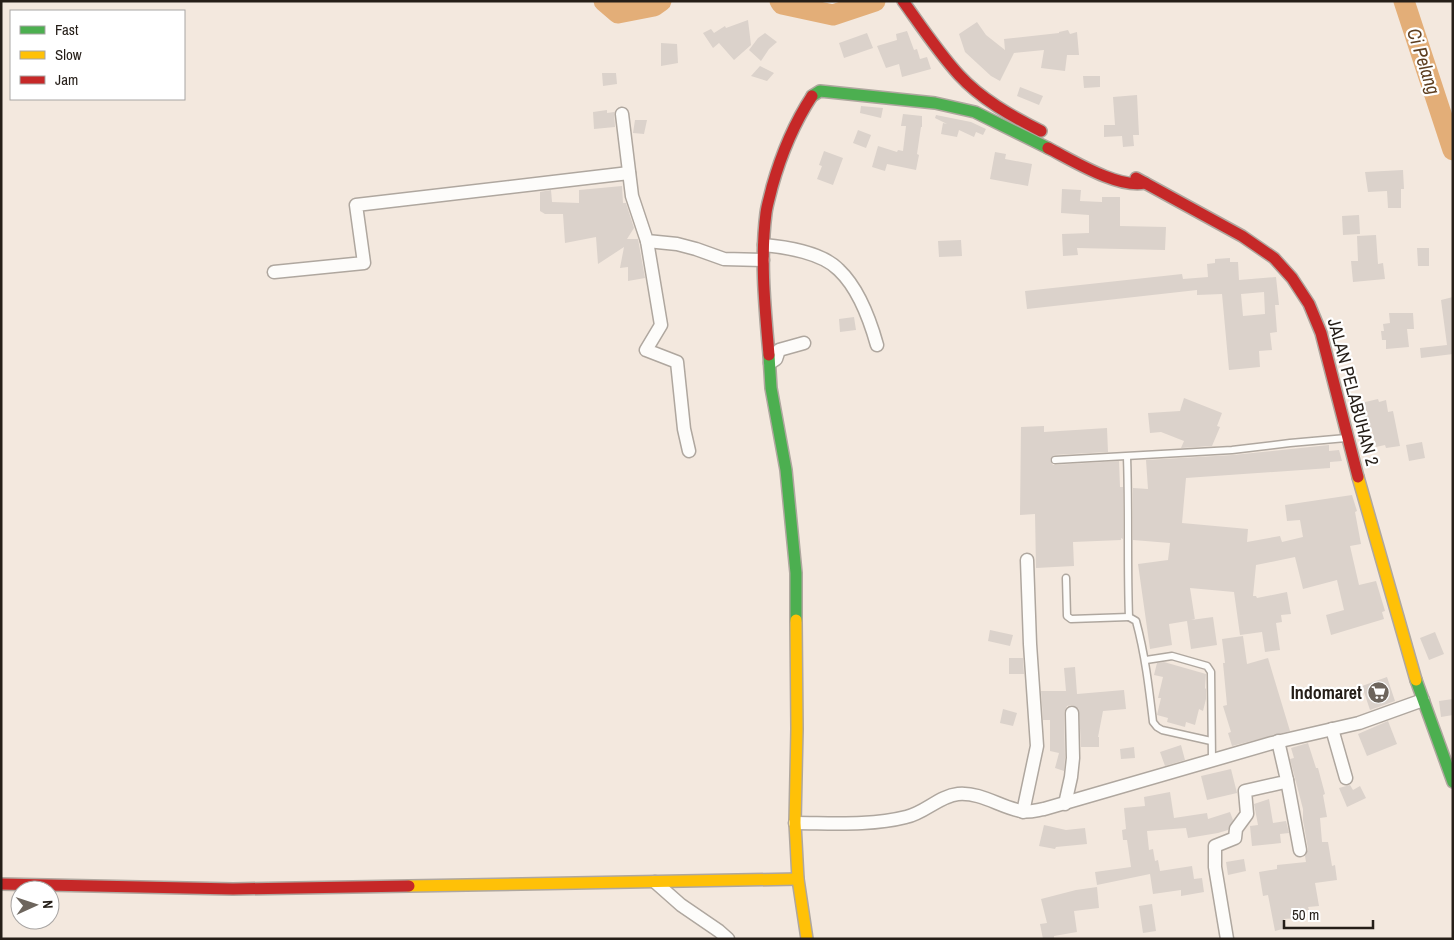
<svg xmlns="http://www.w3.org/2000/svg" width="1454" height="940" font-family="'Archivo Narrow',sans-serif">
  <rect width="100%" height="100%" fill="#f3e8de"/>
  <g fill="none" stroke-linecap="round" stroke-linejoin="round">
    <g stroke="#e3ae78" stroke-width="21">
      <polyline points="604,1 618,13 654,6 661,1"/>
      <polyline points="780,1 782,4 833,15 875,1"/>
      <polyline points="1404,1 1453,150"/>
    </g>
  </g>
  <g fill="#dbd2cb" fill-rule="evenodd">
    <polygon points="748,20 751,45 734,60 719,43 713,48 703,33 711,29 714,33 725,26 726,28"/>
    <polygon points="977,22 986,35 1005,50 1004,39 1059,33 1059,32 1068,30 1070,34 1077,32 1079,55 1067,55 1065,71 1041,68 1044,50 1014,53 1000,81 991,76 965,52 959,34"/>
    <polygon points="907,31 914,50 917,49 920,59 927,57 931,69 902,77 899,64 886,68 877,46 897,40 896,34"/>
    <polygon points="765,33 777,42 769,49 761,61 749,50 758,38"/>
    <polygon points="867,33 873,48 844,58 839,43"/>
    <polygon points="661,43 677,44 678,63 661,66"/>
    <polygon points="760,66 774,73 767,81 751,76"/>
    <polygon points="602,73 616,73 617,84 603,86"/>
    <polygon points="1083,76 1100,76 1100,87 1084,88"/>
    <polygon points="1020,87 1043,96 1039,105 1017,96"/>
    <polygon points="1137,95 1139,135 1133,135 1134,146 1123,147 1122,136 1104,137 1104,125 1115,125 1113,97"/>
    <polygon points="861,106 883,108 881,118 860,113"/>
    <polygon points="607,110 607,113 614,112 615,127 594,129 593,112"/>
    <polygon points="903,114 922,116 922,127 921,127 917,154 919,155 916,170 887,164 885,171 872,167 878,146 897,152 898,150 903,151 906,126 901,126"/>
    <polygon points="936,115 971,122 986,129 983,135 976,132 974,137 959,130 957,137 941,134 943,123 947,124 935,118"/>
    <polygon points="635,120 647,120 644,134 633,133"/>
    <polygon points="858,130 871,135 866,148 853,143"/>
    <polygon points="824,151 843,158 833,185 817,179 822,166 819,165"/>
    <polygon points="995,152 1006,154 1005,159 1032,164 1028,186 990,179"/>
    <polygon points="1403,170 1404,189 1401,189 1401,208 1388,208 1387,191 1368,192 1365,172"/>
    <polygon points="622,186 623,203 626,203 634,228 627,239 638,239 645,278 628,281 628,267 620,268 624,247 598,264 596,237 565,243 563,214 545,214 540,211 540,192 551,190 552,202 579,203 579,190"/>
    <polygon points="1062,189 1081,190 1080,201 1102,202 1102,197 1120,197 1120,226 1166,227 1165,250 1077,248 1078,255 1063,256 1062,234 1089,233 1089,215 1061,213"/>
    <polygon points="1359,215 1360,234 1343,235 1342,216"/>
    <polygon points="1376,235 1378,264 1383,263 1385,279 1353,282 1351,261 1358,261 1357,236"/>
    <polygon points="961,240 962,256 939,257 938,241"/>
    <polygon points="1417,248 1429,248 1429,266 1418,266"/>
    <path d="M1230,258V262H1238L1239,280L1276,277L1279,305H1275L1277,332L1270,333L1272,350L1259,351L1260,367L1229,370L1222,294L1197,295V290L1027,309L1025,291L1182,274L1183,279L1208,277L1207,264L1215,263V259ZM1264,292L1265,314L1243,316L1241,294Z"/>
    <polygon points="1453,297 1453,354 1421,358 1420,348 1447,345 1441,300"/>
    <polygon points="1389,313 1413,313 1414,329 1407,329 1409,347 1386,349 1386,340 1382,340 1381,331 1384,331 1383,324 1390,323"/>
    <polygon points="854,317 856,330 840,332 839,319"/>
    <polygon points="1184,398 1222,413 1217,426 1220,427 1212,446 1181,448 1184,441 1161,432 1150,433 1148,413 1180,411"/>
    <polygon points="1378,399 1379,402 1386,400 1388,412 1393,411 1400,446 1386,448 1385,445 1376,447 1372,430 1364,432 1357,404"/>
    <polygon points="1044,426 1044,432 1107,428 1108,452 1054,455 1050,460 1053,465 1119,461 1120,487 1123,487 1123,539 1121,538 1121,540 1073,542 1074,566 1036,568 1035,514 1020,515 1021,427"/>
    <polygon points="1422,442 1425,458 1409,461 1406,445"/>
    <polygon points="1329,445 1329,451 1339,450 1342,461 1330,462 1330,468 1186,478 1182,523 1248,529 1247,542 1280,536 1282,542 1303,537 1300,520 1287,521 1285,505 1352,495 1357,511 1355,512 1361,544 1350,546 1359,585 1376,581 1385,611 1382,612 1384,619 1331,635 1326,615 1344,610 1337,580 1303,589 1295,557 1256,565 1253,596 1256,596 1257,598 1287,592 1291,614 1281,615 1282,622 1276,623 1280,650 1265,652 1262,632 1240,635 1234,592 1190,588 1195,620 1191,620 1213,617 1217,645 1191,649 1187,621 1169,624 1172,645 1150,649 1138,564 1168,560 1170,543 1133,540 1133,488 1148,489 1146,460 1233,455"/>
    <polygon points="990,630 1013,635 1010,646 988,641"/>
    <polygon points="1435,632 1444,654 1429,660 1420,638"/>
    <polygon points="1243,636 1247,664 1268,658 1290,731 1232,746 1228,733 1231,732 1223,706 1227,705 1223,663 1225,663 1222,639"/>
    <polygon points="1009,658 1023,658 1024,674 1009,674"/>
    <polygon points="1164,662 1206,674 1205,688 1206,689 1206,699 1203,711 1199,709 1195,725 1186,722 1185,727 1167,722 1168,718 1157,715 1161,698 1158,698 1163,677 1154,675 1157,663"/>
    <polygon points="1075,667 1077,694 1124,690 1126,709 1103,711 1098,737 1099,737 1099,747 1081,747 1079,709 1072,705 1067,706 1064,713 1065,758 1064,771 1055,768 1059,753 1050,751 1050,720 1043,720 1041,691 1066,691 1064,668"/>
    <polygon points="1387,677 1395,701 1370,710 1362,686"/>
    <polygon points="1453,699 1453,715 1441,717 1439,701"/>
    <polygon points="1003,709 1017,713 1013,726 1000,723"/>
    <polygon points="1388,721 1397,744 1367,756 1358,734"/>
    <polygon points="1308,743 1316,768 1318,768 1325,794 1323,795 1327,817 1320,818 1322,842 1328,842 1332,866 1335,865 1337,880 1315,883 1319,906 1308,907 1309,910 1301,911 1301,914 1298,915 1298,918 1284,919 1286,928 1275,931 1268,895 1263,896 1259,872 1277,869 1277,865 1306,862 1305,856 1308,849 1303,820 1303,809 1290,759 1294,758 1291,748"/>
    <polygon points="1181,745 1185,760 1165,766 1160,752"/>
    <polygon points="1134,747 1135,758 1121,759 1120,749"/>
    <polygon points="1231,769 1237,793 1207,800 1201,776"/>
    <polygon points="1350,785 1353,790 1360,786 1366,798 1347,807 1339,788"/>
    <polygon points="1170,792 1174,818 1207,813 1208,819 1230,812 1233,820 1228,830 1218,833 1188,838 1186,828 1147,831 1149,850 1153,849 1155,861 1158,860 1160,871 1192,866 1194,879 1202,878 1204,892 1181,896 1181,890 1153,894 1150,874 1097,885 1095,872 1131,867 1127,840 1123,840 1122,830 1126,829 1124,808 1145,806 1144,797"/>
    <polygon points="1269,799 1273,823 1286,821 1289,833 1280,834 1281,843 1252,846 1250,826 1258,825 1254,804"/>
    <polygon points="1044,825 1066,830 1085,828 1087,844 1056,847 1055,849 1039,846"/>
    <polygon points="1244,859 1246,871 1228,875 1226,862"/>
    <polygon points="1097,887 1099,908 1074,911 1077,932 1054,936 1054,938 1043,939 1040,924 1047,923 1041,899 1076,890"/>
    <polygon points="1152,904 1156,931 1143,933 1139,906"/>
  </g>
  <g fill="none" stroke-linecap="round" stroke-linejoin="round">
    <defs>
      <g id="lane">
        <path d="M1127,457C1129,510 1127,563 1129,617L1136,621C1145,654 1149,688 1153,722L1157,727L1162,730L1211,741"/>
        <polyline points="1055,460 1232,450 1290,443 1346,438"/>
        <polyline points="1066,578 1067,616 1071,619 1129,617"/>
        <polyline points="1146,660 1172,656 1207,666 1211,672 1212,760"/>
      </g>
      <g id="street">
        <polyline points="622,114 632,196 647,241 677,244 696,249 724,259 763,260"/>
        <polyline points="647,241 661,325 646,350 677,362 684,429 689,451"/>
        <path d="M764,245C786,247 823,253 839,270C859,289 870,320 877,345"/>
        <polyline points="274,272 364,263 356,205 629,173"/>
        <polyline points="770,363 776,359 779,350 804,343"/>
        <polyline points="1332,729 1346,778"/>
        <polyline points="1287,780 1300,850"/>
        <polyline points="1065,804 1071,777 1073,758 1072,713"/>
        <polyline points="1023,812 1037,746 1030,644 1027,560"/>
        <path d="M795,823C831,823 871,826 906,817C925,813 939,796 958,794C981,792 1000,807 1021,811C1028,813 1037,810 1044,809L1272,743L1359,723L1423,700"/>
        <polyline points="655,882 681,905 719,931 728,939"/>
        <polyline points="1227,939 1215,867 1215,846 1235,838 1236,829 1247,814 1245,791 1285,782 1287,780 1278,741"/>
      </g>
      <g id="fast">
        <polyline points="812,96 820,91 935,103 975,112 1048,148"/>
        <polyline points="769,355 771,388 786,470 796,573 796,620"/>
        <polyline points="1416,680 1453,782"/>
      </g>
      <g id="slow">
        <polyline points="1358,477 1416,680"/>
        <polyline points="796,620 797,729 795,823 798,879 807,939"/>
        <polyline points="409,886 798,879"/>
      </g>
      <g id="jam">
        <path d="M903,1C921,26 938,52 959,75C981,99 1011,116 1041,131"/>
        <path d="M1048,148C1072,160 1118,189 1145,183"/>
        <polyline points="1136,178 1242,236 1274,258 1292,278 1309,304 1321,333 1358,477"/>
        <path d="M769,355C765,308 760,260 766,213C767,205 770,196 772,187C781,155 793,125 812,96"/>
        <polyline points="1,884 233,889 409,886"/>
      </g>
    </defs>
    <use href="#lane" stroke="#afa79f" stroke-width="9"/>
    <use href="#street" stroke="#afa79f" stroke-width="15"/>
    <use href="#fast" stroke="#afa79f" stroke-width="14"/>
    <use href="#slow" stroke="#afa79f" stroke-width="14"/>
    <use href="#jam" stroke="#afa79f" stroke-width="14"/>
    <use href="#lane" stroke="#fdfcfa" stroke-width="6"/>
    <use href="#street" stroke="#fdfcfa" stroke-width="12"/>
    <use href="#fast" stroke="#4caf50" stroke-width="11"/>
    <use href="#slow" stroke="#ffc107" stroke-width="11"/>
    <use href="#jam" stroke="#c62828" stroke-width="11"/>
  </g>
  <defs>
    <symbol id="supermarket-disc" viewBox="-11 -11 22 22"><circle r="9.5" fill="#6d655d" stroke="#fff"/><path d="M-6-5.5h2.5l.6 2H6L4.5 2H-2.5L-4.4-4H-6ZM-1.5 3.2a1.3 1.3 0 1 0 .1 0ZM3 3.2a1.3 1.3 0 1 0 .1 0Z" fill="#fff"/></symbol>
  </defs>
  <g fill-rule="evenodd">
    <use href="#supermarket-disc" x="1366" y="680" width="25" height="25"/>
  </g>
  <g text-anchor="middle" stroke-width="4.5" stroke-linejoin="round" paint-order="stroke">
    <g font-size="18" fill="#251e18" stroke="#fff">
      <text transform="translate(1353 392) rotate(75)" y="6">JALAN PELABUHAN 2</text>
    </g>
    <g font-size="18" font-weight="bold" fill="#251e18" stroke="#fff" text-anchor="end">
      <text x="1362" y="699">Indomaret</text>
    </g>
    <g font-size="19" font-style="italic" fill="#5e3f21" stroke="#fff">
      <text transform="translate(1424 61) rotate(72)" y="7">Ci Pelang</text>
    </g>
  </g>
  <rect width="1454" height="940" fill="none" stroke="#251e18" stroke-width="5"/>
  <rect x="10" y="10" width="175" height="90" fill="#ffffff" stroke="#a8a5a3"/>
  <rect x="20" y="26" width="25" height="8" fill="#4caf50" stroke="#a8a5a3"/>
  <text x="55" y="35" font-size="15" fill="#251e18">Fast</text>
  <rect x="20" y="51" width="25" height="8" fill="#ffc107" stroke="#a8a5a3"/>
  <text x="55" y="60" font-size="15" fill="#251e18">Slow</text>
  <rect x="20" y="76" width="25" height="8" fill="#c62828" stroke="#a8a5a3"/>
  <text x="55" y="85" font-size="15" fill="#251e18">Jam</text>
  <g transform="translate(35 905) rotate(87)"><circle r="24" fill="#ffffff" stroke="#a8a5a3"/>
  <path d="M0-4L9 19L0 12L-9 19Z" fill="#6d655d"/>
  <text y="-8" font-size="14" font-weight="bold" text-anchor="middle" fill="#251e18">N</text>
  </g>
  <path d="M1284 920v8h89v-8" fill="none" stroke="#251e18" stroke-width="2.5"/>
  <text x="1292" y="920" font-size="15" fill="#251e18" stroke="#ffffff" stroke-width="4" paint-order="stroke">50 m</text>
</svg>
